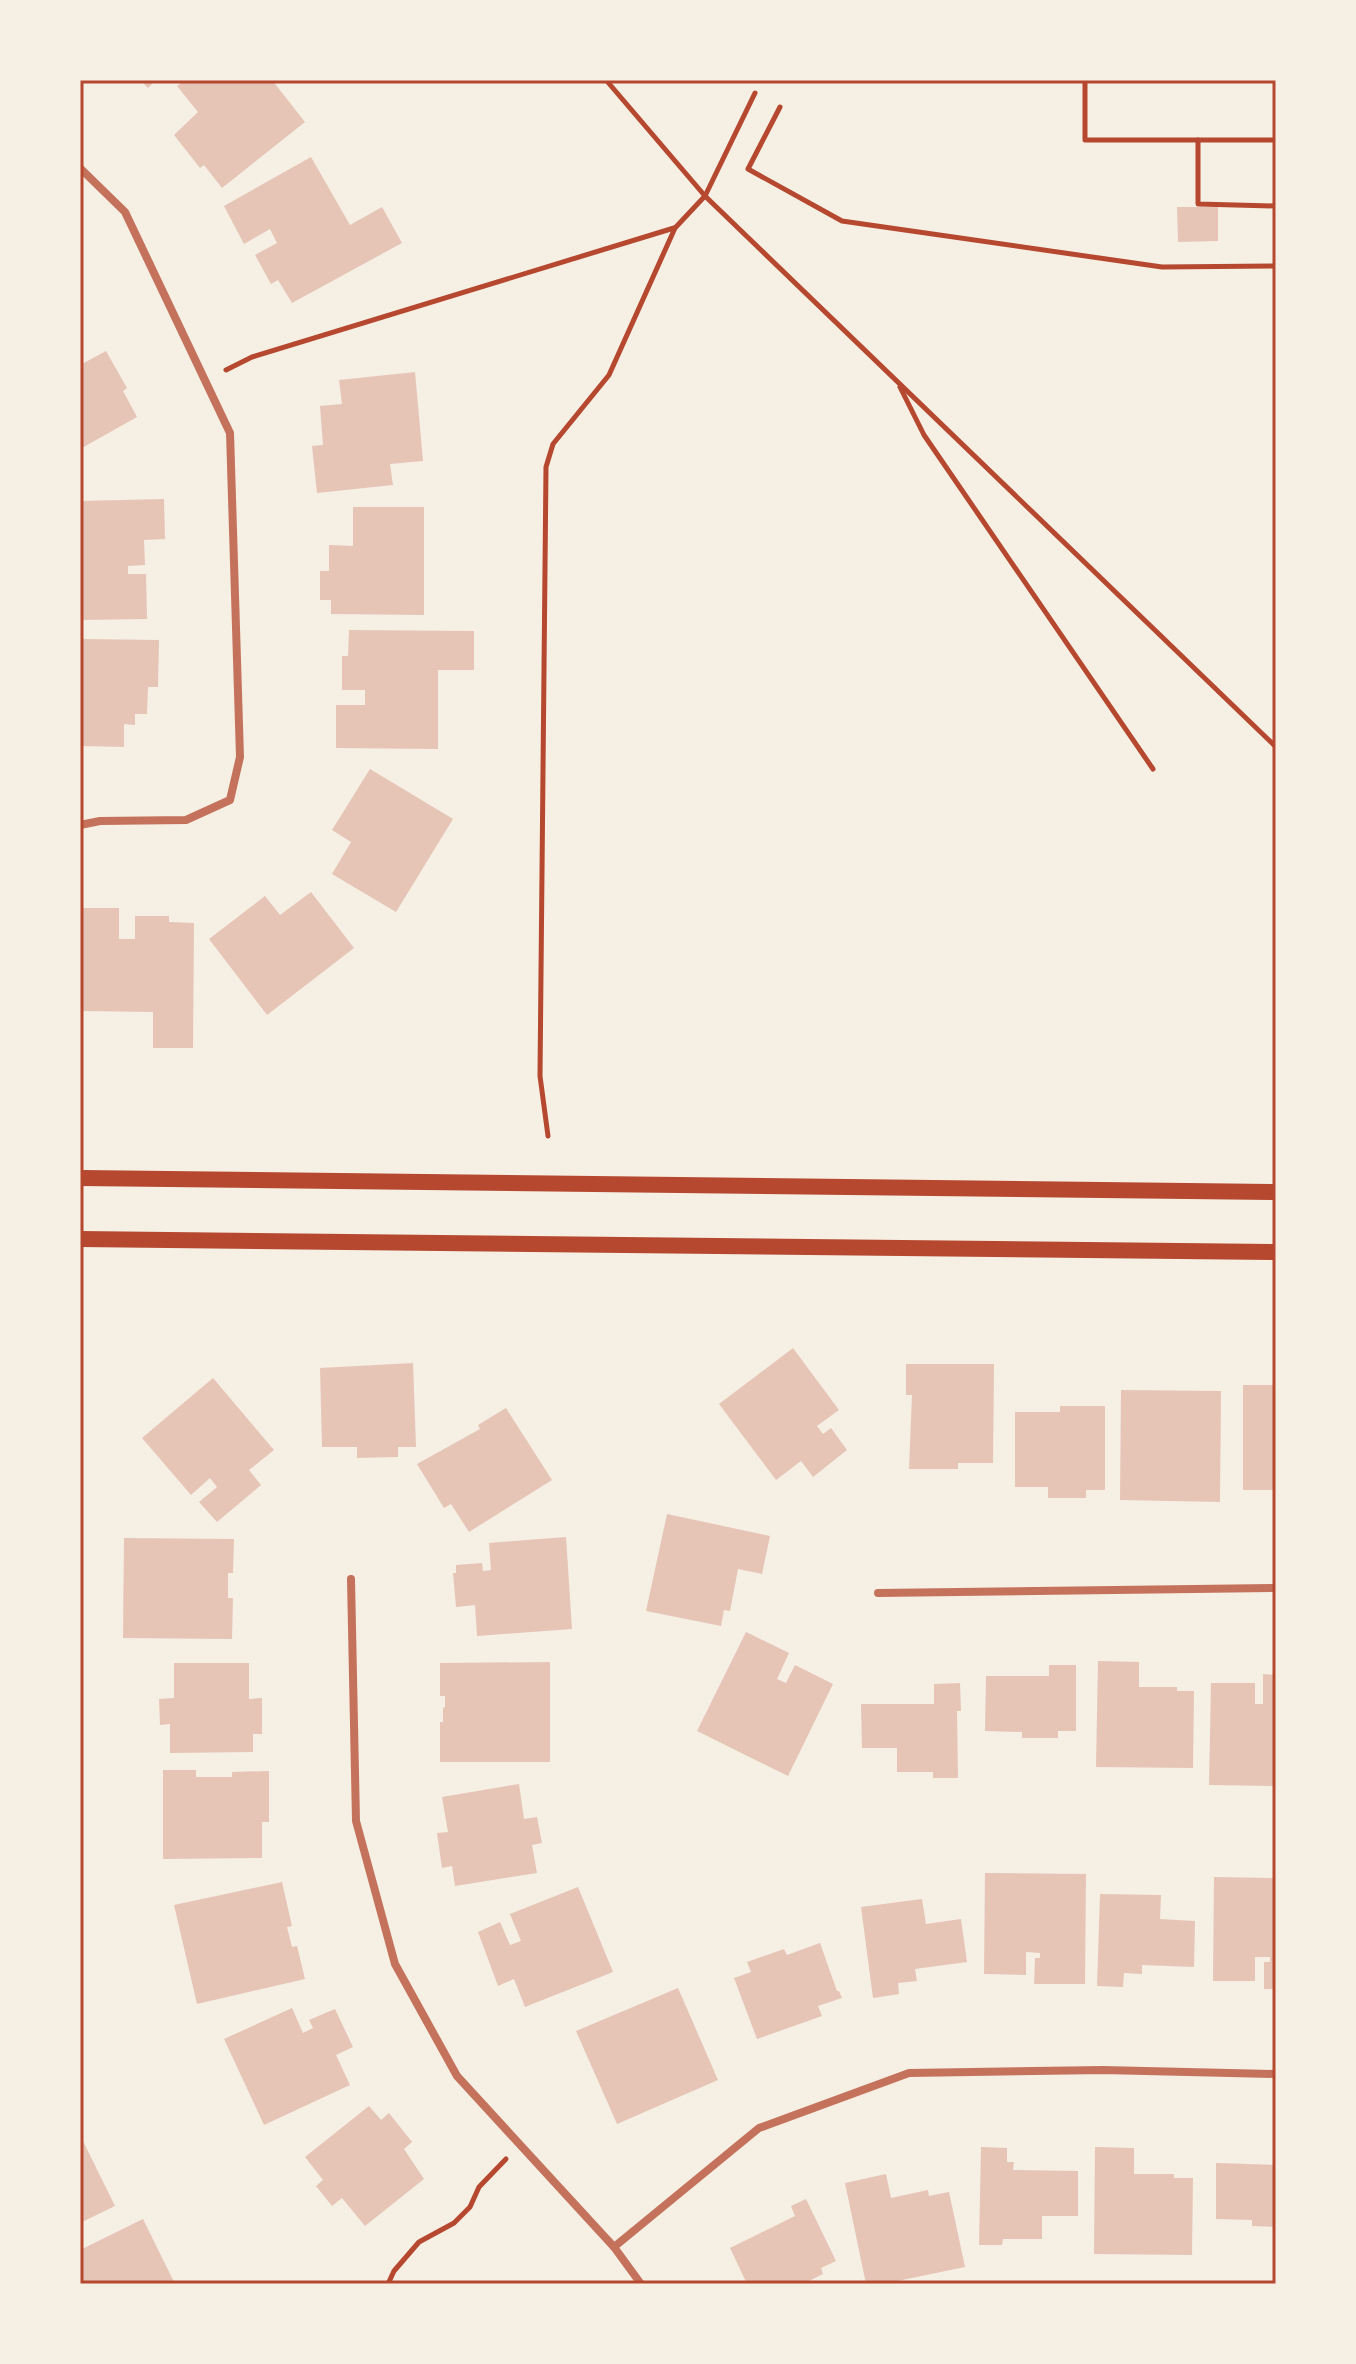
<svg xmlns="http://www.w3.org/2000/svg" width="1356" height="2364" font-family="Barlow,sans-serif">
  <rect width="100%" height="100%" fill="#f6efe4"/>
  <g fill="#e6c5b7">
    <polygon points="140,80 156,80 148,88"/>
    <polygon points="185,80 272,80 305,122 222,188 204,165 200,168 174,135 198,112 177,86"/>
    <polygon points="311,157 350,225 382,207 402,243 292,303 278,280 271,284 255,255 277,243 270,229 244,244 224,206"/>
    <polygon points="1177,207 1218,207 1218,241 1178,242"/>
    <polygon points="106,351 127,388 123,391 137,417 80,449 80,365"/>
    <polygon points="415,372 423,461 390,464 393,485 317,493 312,446 323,445 320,406 342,404 339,380"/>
    <polygon points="164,499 165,539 144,540 145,565 128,566 128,574 146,574 147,619 80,620 80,501"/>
    <polygon points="353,507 424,507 424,615 331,614 331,600 320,600 320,571 329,571 329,545 353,546"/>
    <polygon points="349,630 474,631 474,670 438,670 438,749 336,748 336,705 365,705 365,690 342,690 342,656 348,656"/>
    <polygon points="83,639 159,640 158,687 148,687 147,714 135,714 135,725 124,724 124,747 80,746 80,659 82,659"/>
    <polygon points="370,769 453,819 396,912 332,874 351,842 332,830"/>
    <polygon points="311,892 354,948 267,1015 209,939 265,896 280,915"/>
    <polygon points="80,908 119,908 119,939 135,939 135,916 169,916 169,922 194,923 193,1048 153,1048 153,1012 80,1011"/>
    <polygon points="793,1348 839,1410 817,1426 823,1434 831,1428 847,1450 813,1477 801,1461 776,1480 719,1404"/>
    <polygon points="413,1363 416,1447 398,1447 398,1457 357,1458 357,1447 322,1447 320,1368"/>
    <polygon points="906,1364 994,1364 993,1463 958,1463 958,1469 909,1469 912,1395 906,1395"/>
    <polygon points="213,1378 274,1450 249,1470 261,1485 217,1522 199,1502 217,1487 210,1478 191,1495 142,1438"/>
    <rect x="1243" y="1385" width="33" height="105"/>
    <polygon points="1121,1390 1221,1391 1220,1502 1120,1500"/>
    <polygon points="1060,1406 1105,1406 1105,1490 1086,1490 1086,1498 1048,1498 1048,1487 1015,1487 1015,1412 1060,1412"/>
    <polygon points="506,1408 552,1480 469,1532 451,1504 444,1508 417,1464 480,1429 478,1425"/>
    <polygon points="667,1514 770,1536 762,1574 738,1569 730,1611 724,1610 721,1626 646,1611"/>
    <polygon points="566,1537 572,1629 477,1636 475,1605 456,1607 453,1573 456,1573 456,1565 482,1563 483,1571 491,1570 489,1543"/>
    <polygon points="124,1538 234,1539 233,1573 228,1573 228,1598 233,1598 232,1639 123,1638"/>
    <polygon points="746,1632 789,1653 777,1679 786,1683 795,1665 833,1684 788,1776 697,1731"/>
    <polygon points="1098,1661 1139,1662 1139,1687 1177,1687 1177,1691 1194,1691 1193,1768 1096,1767"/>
    <polygon points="550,1662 550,1762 440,1762 440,1722 443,1722 443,1708 445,1707 445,1696 440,1696 440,1663"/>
    <polygon points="174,1663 249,1663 249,1699 262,1698 262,1734 253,1734 253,1752 170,1753 170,1724 160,1725 159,1699 174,1698"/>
    <polygon points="1049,1665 1076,1665 1076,1731 1058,1731 1058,1738 1022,1738 1022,1732 985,1731 986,1676 1049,1676"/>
    <polygon points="1263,1674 1276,1675 1276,1786 1209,1785 1211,1683 1255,1683 1255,1704 1263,1704"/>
    <polygon points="960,1683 961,1711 957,1711 958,1778 933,1778 933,1772 897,1772 897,1748 862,1748 861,1704 934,1704 934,1684"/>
    <polygon points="163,1770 196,1770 196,1777 232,1777 232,1772 269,1771 269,1822 262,1822 262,1858 163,1859"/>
    <polygon points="519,1784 524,1819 537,1817 542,1843 532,1845 537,1873 455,1886 452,1866 442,1868 437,1833 448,1832 442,1797"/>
    <polygon points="985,1873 1086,1874 1085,1984 1034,1984 1035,1958 1040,1958 1040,1953 1026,1952 1026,1975 984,1974"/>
    <polygon points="1214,1877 1276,1878 1276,1989 1264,1989 1264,1962 1270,1962 1270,1957 1255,1957 1255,1981 1213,1981"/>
    <polygon points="282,1882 292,1926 287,1927 292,1947 297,1946 305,1979 197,2004 174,1905"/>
    <polygon points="578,1887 613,1972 525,2007 514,1979 498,1986 478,1932 500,1922 510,1945 521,1941 510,1914"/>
    <polygon points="1100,1894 1161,1895 1160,1919 1195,1921 1194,1967 1142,1965 1142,1974 1124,1973 1123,1987 1097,1986"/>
    <polygon points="922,1899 926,1924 961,1919 967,1962 915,1969 917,1981 898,1983 899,1994 873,1998 861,1907"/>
    <polygon points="820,1943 837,1991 839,1991 842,1998 818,2006 822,2016 757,2039 734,1978 751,1972 747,1962 784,1949 787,1955"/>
    <polygon points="678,1988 718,2080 617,2124 576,2031"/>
    <polygon points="292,2008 303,2033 313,2028 309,2020 335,2009 353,2047 336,2055 350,2085 264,2125 224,2039"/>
    <polygon points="369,2106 381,2120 389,2113 412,2142 404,2149 424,2179 365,2226 342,2198 332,2206 316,2186 323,2180 305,2157"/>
    <polygon points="80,2135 115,2206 80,2223"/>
    <polygon points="981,2147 1007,2148 1007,2162 1014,2162 1013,2170 1078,2171 1078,2216 1042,2216 1042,2239 1003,2239 1002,2245 979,2245"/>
    <polygon points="1095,2147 1134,2148 1134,2174 1174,2174 1174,2178 1193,2178 1192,2255 1094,2254"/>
    <polygon points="1216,2163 1276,2165 1276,2227 1252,2226 1252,2220 1216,2219"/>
    <polygon points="886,2174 891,2198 928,2190 929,2196 949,2192 965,2267 883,2284 866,2284 845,2183"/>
    <polygon points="806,2199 836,2261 821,2268 823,2274 803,2284 747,2284 730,2248 795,2216 791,2206"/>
    <polygon points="143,2219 175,2284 80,2284 80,2250"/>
  </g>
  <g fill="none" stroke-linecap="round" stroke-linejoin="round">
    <g stroke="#b5482f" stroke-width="5">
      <polyline points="606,80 705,196 1276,747"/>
      <polyline points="1085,80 1085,140 1198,140 1198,204 1276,206"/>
      <polyline points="780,107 748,169 842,221 1162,267 1276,266"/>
      <polyline points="1198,140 1276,140"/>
      <polyline points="226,370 252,357 674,228"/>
      <polyline points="900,387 924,435 1153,769"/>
      <polyline points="548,1136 540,1076 546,467 553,444 609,375 675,228 705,196 755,93"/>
      <polyline points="388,2284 394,2271 419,2242 454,2223 470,2207 479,2187 506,2159"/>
    </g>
    <g stroke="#c5725c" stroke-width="8">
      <polyline points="80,168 125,212 230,433 240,757 230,800 186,820 100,821 80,825"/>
      <polyline points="351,1579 356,1821 395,1964 457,2076 614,2247 641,2284"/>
      <polyline points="878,1593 1276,1588"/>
      <polyline points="614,2247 759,2128 909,2073 1103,2070 1276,2074"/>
    </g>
    <g stroke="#b5482f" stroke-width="16">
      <polyline points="80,1178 1276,1192"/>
      <polyline points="80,1239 1276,1252"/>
    </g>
  </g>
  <rect width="1356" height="2364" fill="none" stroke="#f6efe4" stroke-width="164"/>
  <rect x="82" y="82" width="1192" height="2200" fill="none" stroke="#b5482f" stroke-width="3"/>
</svg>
